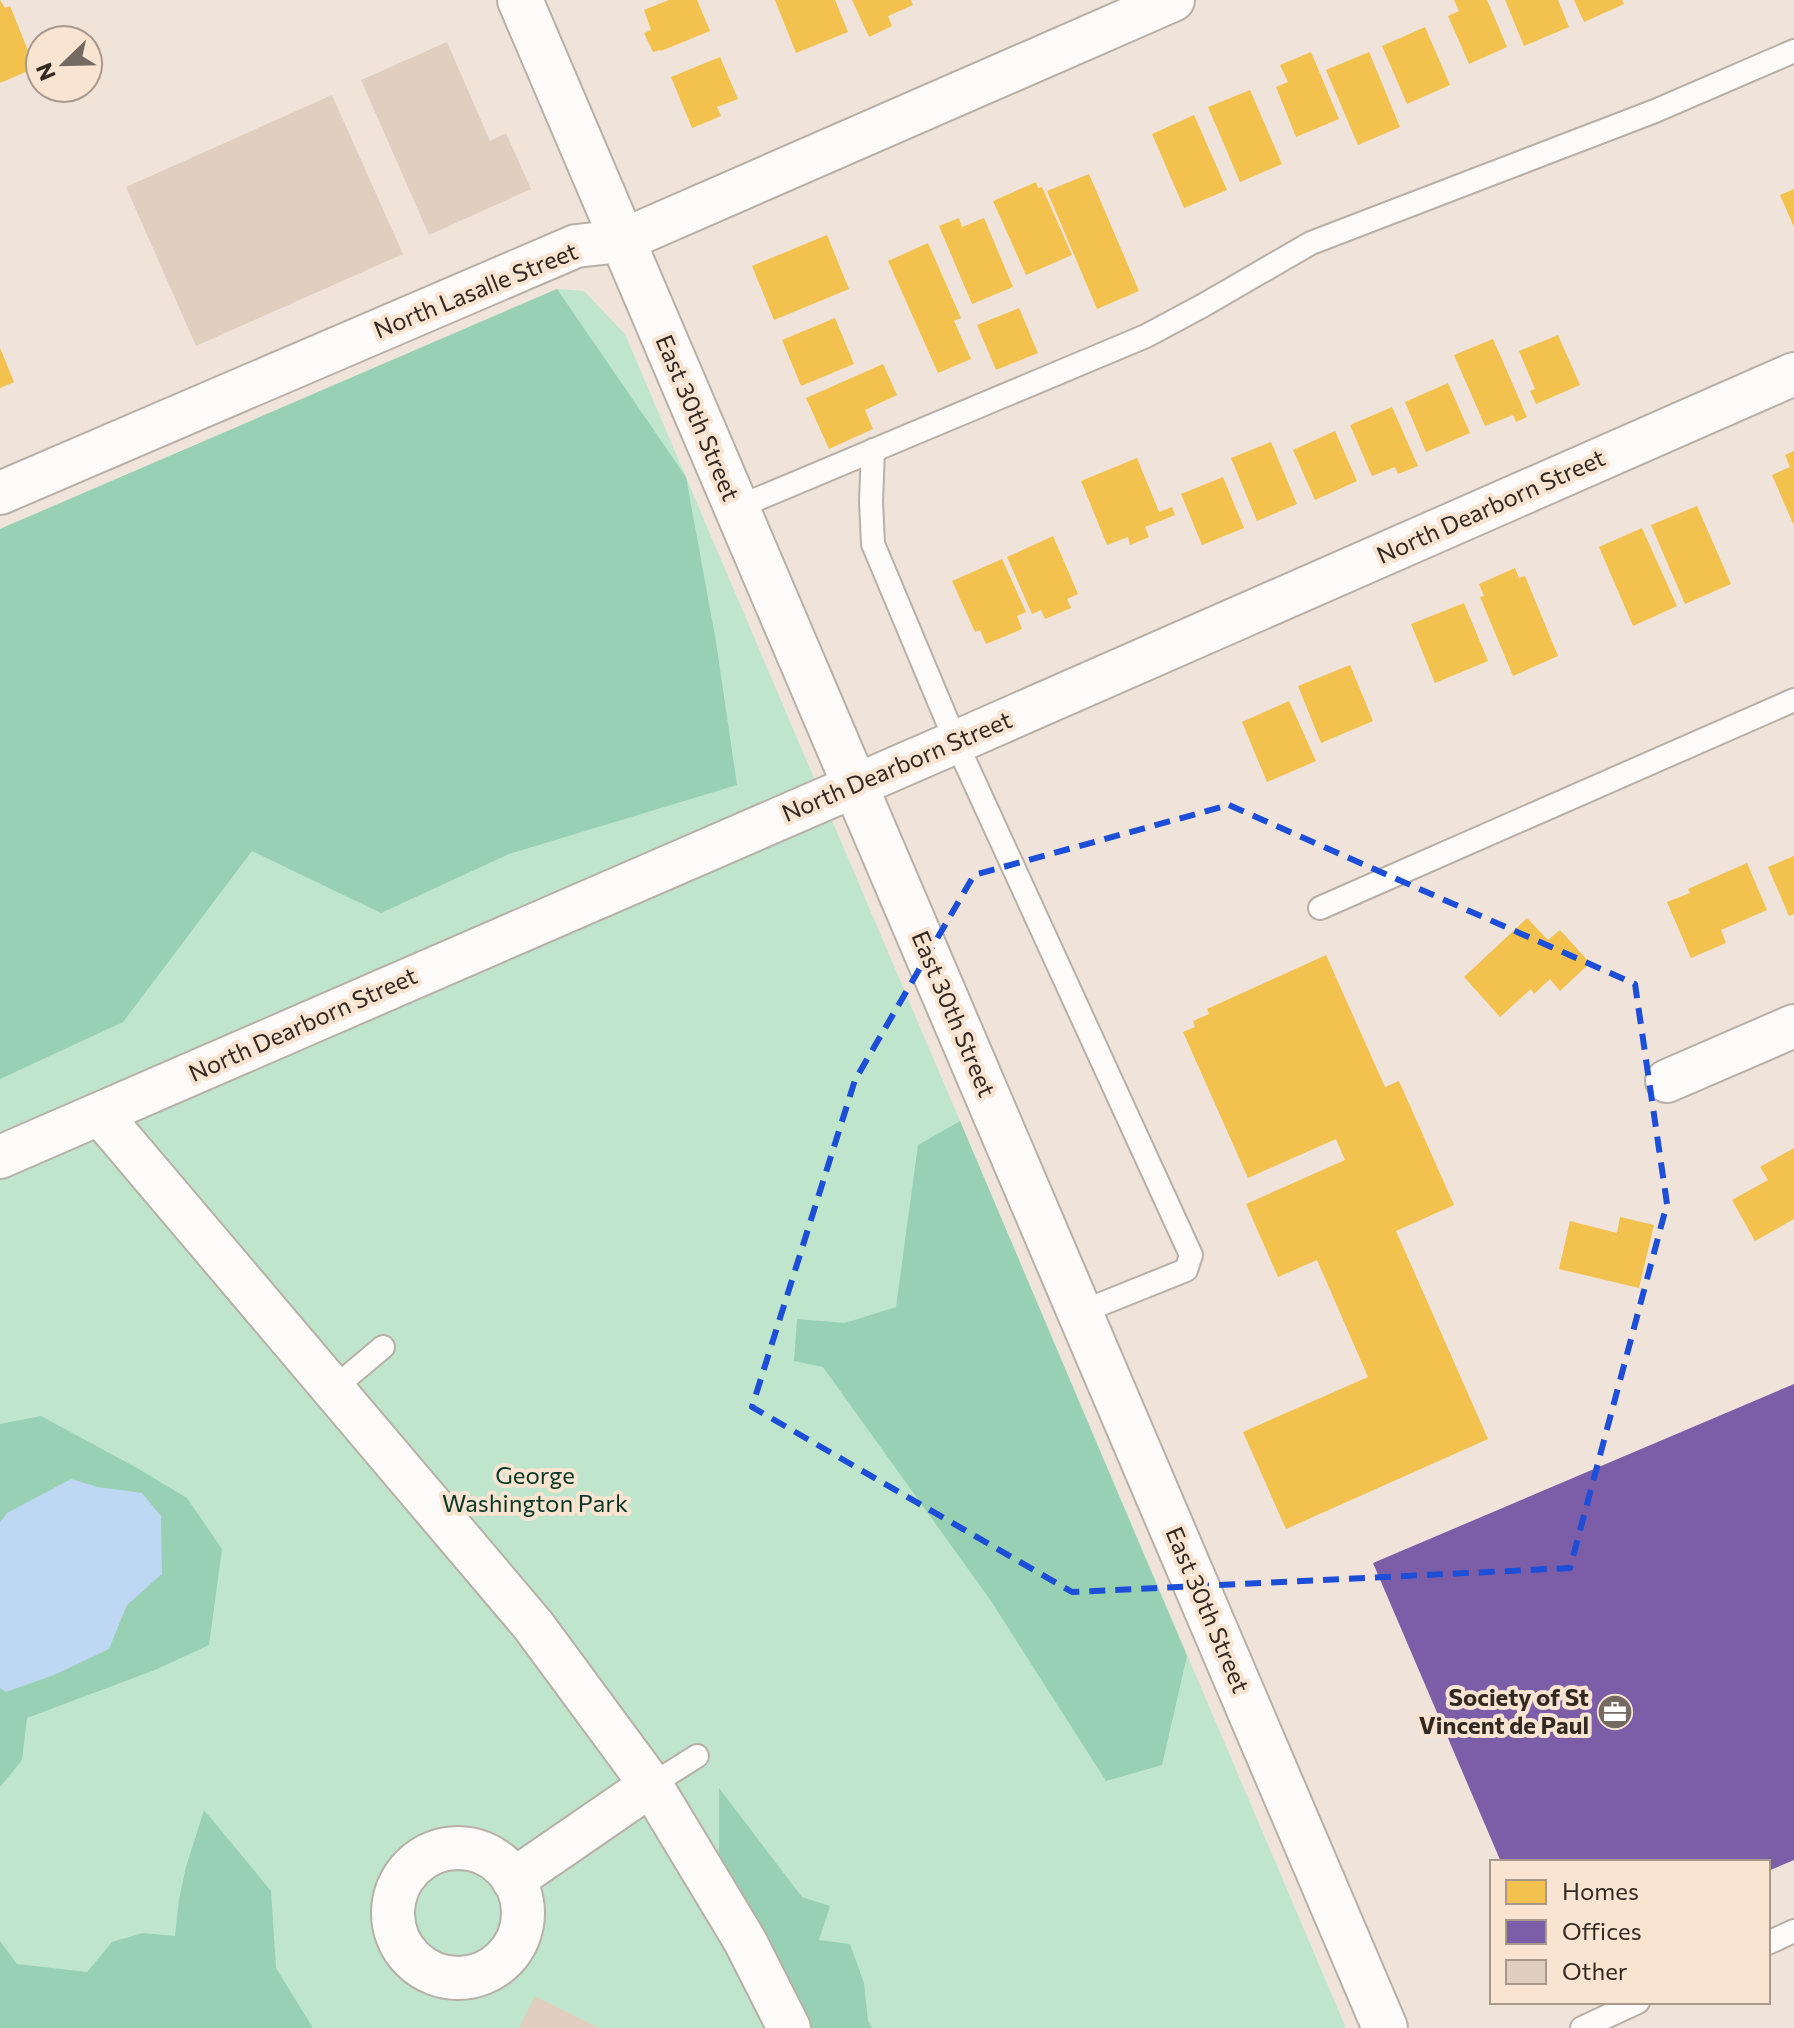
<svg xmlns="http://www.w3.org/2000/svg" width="1794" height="2028" font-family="Commissioner,sans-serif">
  <rect width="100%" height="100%" fill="#f0e4da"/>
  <polygon fill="#bfe6cd" points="557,289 584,291 625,334 1346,2028 0,2028 0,529"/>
  <g fill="#97d0b2">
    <polygon points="557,289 686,477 716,642 737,785 509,854 381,913 252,851 123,1022 0,1079 0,529"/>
    <polygon points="960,1121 1187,1656 1162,1765 1106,1781 991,1601 823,1367 794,1361 797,1319 845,1323 896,1307 918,1145"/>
    <polygon points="41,1416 137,1468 187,1498 222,1549 209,1645 155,1670 27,1718 22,1760 0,1787 0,1424"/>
    <polygon points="719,1788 802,1897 830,1906 819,1940 850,1944 864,1983 868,2021 872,2028 807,2028 766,1953 719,1857"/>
    <polygon points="204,1810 271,1891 276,1968 313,2028 0,2028 0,1941 17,1964 87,1972 112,1942 143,1933 175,1936 179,1899 186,1867"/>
  </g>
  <polygon fill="#bed7f2" points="71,1479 98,1487 142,1493 161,1516 162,1574 127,1605 109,1649 54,1675 6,1692 0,1688 0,1522 7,1513"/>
  <g fill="#f2c14e">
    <polygon points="0,0 5,8 10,6 35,68 0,83"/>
    <polygon points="669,0 697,0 710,31 661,51 660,50 653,52 644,33 651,30 644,10"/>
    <polygon points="775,0 835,0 848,32 796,53"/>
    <polygon points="852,0 911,0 913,5 888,16 892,26 869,37"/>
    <polygon points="1454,0 1487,0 1507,47 1469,64 1448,16 1459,11"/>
    <polygon points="1505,0 1558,0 1569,27 1524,46"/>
    <polygon points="1574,0 1622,0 1624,4 1584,22"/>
    <polygon points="1425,27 1450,85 1407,104 1382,46"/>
    <polygon points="1311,52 1339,119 1296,137 1276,87 1288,82 1280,65"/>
    <polygon points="1369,52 1400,127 1358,145 1326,70"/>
    <polygon points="720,57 738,99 717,107 721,116 692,128 671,77"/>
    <polygon points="1250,90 1282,164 1240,182 1208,107"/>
    <polygon points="1194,115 1227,190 1184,208 1152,134"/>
    <polygon points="1089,174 1139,291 1097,309 1047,191"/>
    <polygon points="1036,182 1038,188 1042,187 1072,255 1026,275 993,201"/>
    <polygon points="1794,189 1794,227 1780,195"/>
    <polygon points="959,218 962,227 984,218 1013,287 972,304 939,226"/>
    <polygon points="827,235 849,289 774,320 752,266"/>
    <polygon points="928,243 961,318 954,321 971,359 938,373 888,261"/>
    <polygon points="1019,308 1038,353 996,370 977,325"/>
    <polygon points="835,318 854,364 801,386 782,340"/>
    <polygon points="1558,335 1580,385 1536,404 1530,391 1535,389 1519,351"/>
    <polygon points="1493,339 1527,417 1516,422 1513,415 1485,426 1454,355"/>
    <polygon points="0,348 14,382 0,388"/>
    <polygon points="883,364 897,395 865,410 873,429 829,449 806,398"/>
    <polygon points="1448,383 1470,433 1426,452 1405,402"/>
    <polygon points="1392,407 1418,466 1398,474 1395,467 1372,476 1350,425"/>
    <polygon points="1335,431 1357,481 1315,500 1293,450"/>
    <polygon points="1271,442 1297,504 1257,521 1231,458"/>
    <polygon points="1794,451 1794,526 1772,475 1790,467 1785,455"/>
    <polygon points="1137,458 1159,512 1172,507 1175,515 1145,527 1149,537 1130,545 1128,537 1107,545 1081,481"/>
    <polygon points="1223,477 1244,528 1202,545 1181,494"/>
    <polygon points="1697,506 1731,584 1685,604 1651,525"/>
    <polygon points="1642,528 1677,606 1633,626 1599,547"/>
    <polygon points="1053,536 1078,594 1067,599 1071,608 1045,619 1041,610 1032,614 1007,557"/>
    <polygon points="1002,559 1026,612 1017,616 1022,629 986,644 980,630 975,632 952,581"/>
    <polygon points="1515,568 1519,578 1525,576 1558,656 1513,676 1480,597 1484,596 1479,584"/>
    <polygon points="1464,603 1488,661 1435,683 1411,624"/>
    <polygon points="1350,665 1373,721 1321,743 1298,686"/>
    <polygon points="1289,701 1316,761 1267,782 1242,722"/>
    <polygon points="1794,856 1794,914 1789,916 1768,867"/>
    <polygon points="1747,863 1767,910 1721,930 1726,943 1691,958 1667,902 1690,893 1688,889"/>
    <polygon points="1527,918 1548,940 1560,930 1590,963 1560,991 1550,979 1534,994 1531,989 1500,1017 1464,977"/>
    <polygon points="1326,955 1385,1087 1399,1081 1454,1205 1396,1231 1488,1439 1286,1529 1243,1432 1368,1377 1317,1260 1278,1277 1246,1204 1345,1160 1336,1139 1248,1178 1183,1032 1195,1027 1193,1021 1209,1014 1207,1009"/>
    <polygon points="1794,1148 1794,1219 1755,1241 1732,1200 1768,1180 1760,1167"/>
    <polygon points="1620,1217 1654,1225 1639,1288 1559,1269 1570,1221 1617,1233"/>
  </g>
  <polygon fill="#7b5ea7" points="1794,1384 1794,1860 1768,1871 1768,1862 1501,1862 1373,1563"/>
  <g fill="#e0cebf">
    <polygon points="447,42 490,141 506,133 531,189 429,235 361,80"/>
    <polygon points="332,95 403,254 196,346 126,187"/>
    <polygon points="535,1996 599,2028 519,2028"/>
  </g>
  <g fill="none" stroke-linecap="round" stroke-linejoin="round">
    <defs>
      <g id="lane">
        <polyline points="873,450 871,501 873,544 956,742 1191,1255 1186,1270 1079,1313"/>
        <polyline points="736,508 1146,336 1202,306 1311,243 1655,111 1794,51"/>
        <polyline points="1320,908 1794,700"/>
        <polyline points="333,1389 383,1347"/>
        <polyline points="651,1785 697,1756"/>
        <polyline points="1768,1943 1794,1931"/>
        <polyline points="1582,2028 1638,2002"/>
      </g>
      <g id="street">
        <polyline points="0,493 576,246 621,241 1173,0"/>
        <polyline points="1667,1081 1794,1026"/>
        <polyline points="100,1114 533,1625 651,1785 745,1941 789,2028"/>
        <polyline points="0,1157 956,742 1794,374"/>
        <circle cx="458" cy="1913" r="65"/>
        <polyline points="513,1880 651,1785"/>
      </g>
      <polyline id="secondary" points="520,0 1385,2028"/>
    </defs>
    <use href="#lane" stroke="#b8afa7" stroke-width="26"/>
    <use href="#street" stroke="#b8afa7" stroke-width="46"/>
    <use href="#secondary" stroke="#b8afa7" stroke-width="48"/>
    <use href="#lane" stroke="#fdfbf9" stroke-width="22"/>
    <use href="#street" stroke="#fdfbf9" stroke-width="42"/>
    <use href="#secondary" stroke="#fdfbf9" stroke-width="44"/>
  </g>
  <path fill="none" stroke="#1d4ed8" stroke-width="6" stroke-dasharray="16 10" stroke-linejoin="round" d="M1229,805L1635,984L1667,1204L1570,1568L1072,1592L752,1407L855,1080L974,875Z"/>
  <defs>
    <symbol id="office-disc" viewBox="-11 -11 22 22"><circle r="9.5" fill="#746a62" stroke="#f9e3d1"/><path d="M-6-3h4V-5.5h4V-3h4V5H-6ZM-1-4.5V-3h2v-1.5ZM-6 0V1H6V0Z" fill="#fff"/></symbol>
  </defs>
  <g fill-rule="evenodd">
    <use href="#office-disc" x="1595" y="1692" width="40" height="40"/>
  </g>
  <g text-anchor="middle" stroke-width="8" stroke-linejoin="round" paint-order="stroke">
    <g font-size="24" fill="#312922" stroke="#f9e3d1">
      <text transform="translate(476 291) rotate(-22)" y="8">North Lasalle Street</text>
      <text transform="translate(697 418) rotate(67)" y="8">East 30th Street</text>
      <text transform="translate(1491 507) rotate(-24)" y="8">North Dearborn Street</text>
      <text transform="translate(897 767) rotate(-23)" y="8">North Dearborn Street</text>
      <text transform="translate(953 1014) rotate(67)" y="8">East 30th Street</text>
      <text transform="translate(303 1025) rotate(-24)" y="8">North Dearborn Street</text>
      <text transform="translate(1207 1610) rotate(67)" y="8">East 30th Street</text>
    </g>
    <g font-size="24" fill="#043725" stroke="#f9e3d1">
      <text x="535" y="1484">George<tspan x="535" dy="28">Washington Park</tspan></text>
    </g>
    <g font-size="24" font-weight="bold" fill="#312922" stroke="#f9e3d1" text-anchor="end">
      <text x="1589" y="1706">Society of St<tspan x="1589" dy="28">Vincent de Paul</tspan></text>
    </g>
  </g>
  <rect x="1490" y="1860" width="280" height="144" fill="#f9e3d1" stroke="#a9998b" stroke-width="2"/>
  <rect x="1506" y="1880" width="40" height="24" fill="#f2c14e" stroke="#a9998b" stroke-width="2"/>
  <text x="1562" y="1900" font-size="24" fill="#312922">Homes</text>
  <rect x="1506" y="1920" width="40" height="24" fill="#7b5ea7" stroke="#a9998b" stroke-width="2"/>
  <text x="1562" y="1940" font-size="24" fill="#312922">Offices</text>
  <rect x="1506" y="1960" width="40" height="24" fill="#e0cebf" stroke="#a9998b" stroke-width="2"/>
  <text x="1562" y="1980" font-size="24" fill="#312922">Other</text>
  <g transform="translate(64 64) rotate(247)"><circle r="38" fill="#f9e3d1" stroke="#a9998b" stroke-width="2"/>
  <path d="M0-6L14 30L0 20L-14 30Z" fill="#746a62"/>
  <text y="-12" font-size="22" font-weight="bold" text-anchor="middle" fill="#312922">N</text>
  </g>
</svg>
